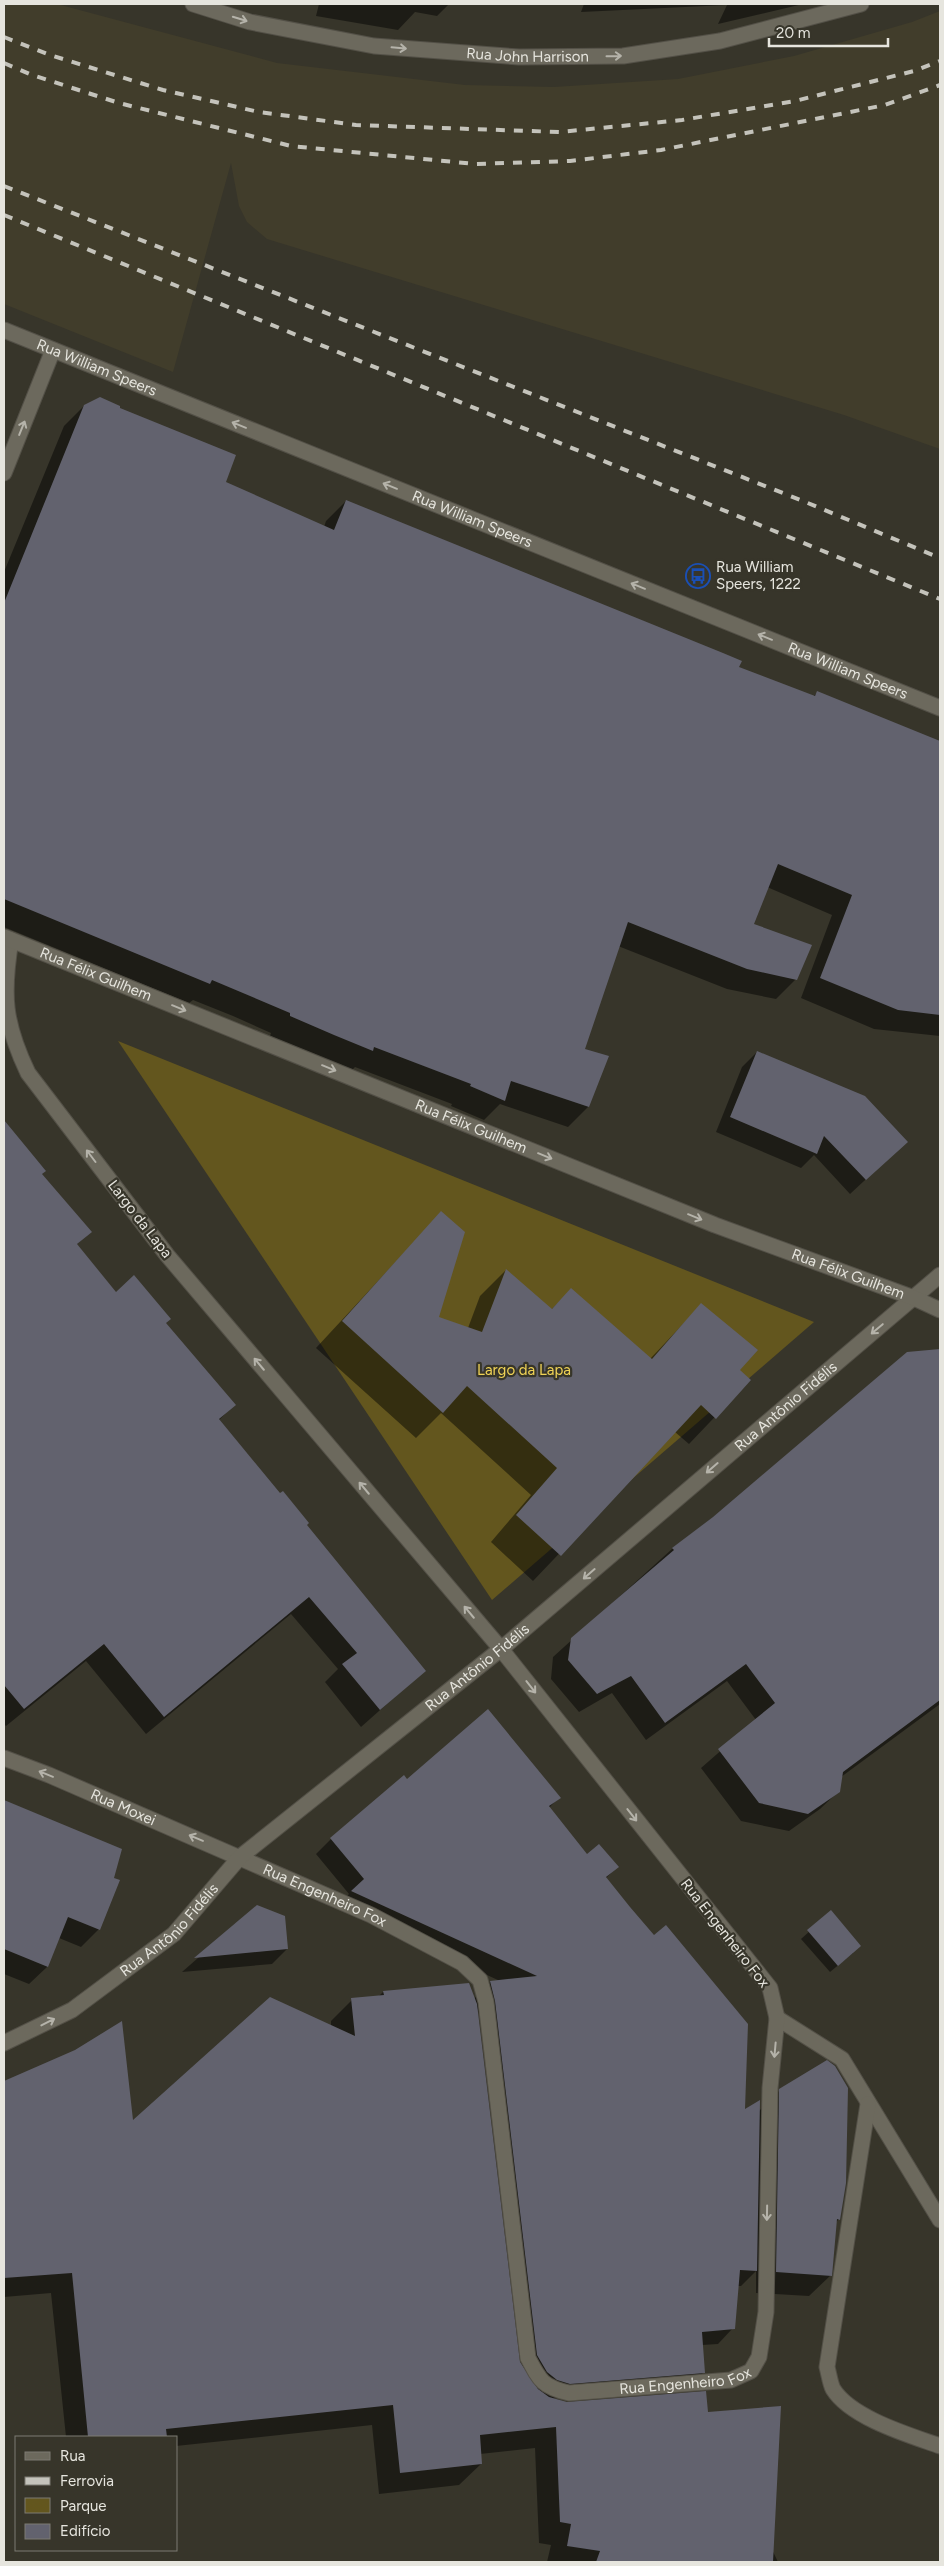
<svg xmlns="http://www.w3.org/2000/svg" width="944" height="2566" font-family="Figtree,sans-serif">
  <rect width="100%" height="100%" fill="#37352a"/>
  <polygon fill="#413d2b" points="4,4 57,4 277,63 465,85 554,87 678,79 794,56 912,22 940,11 940,449 844,415 267,239 247,222 239,206 231,163 173,372 4,304"/>
  <polygon fill="#63561e" points="118,1041 814,1322 492,1600"/>
  <g fill="#0007" fill-rule="evenodd">
    <polygon points="319,4 449,4 437,16 415,12 398,30 316,16"/>
    <polygon points="584,4 803,4 718,24 727,5 581,12"/>
    <polygon points="84,406 118,408 224,483 324,527 326,521 346,501 738,668 813,697 817,693 940,743 940,1036 874,1029 801,998 832,915 767,887 752,924 796,979 776,999 727,989 618,946 583,1050 588,1107 568,1127 500,1104 484,1120 451,1106 452,1104 355,1067 352,1070 270,1036 271,1033 233,1016 193,1000 189,1003 4,927 4,572 64,426"/>
    <polygon points="757,1052 906,1142 850,1194 814,1155 801,1168 716,1132 742,1067"/>
    <polygon points="4,1122 45,1170 41,1175 90,1232 76,1245 116,1294 165,1324 234,1405 219,1420 424,1671 361,1727 325,1682 338,1669 291,1614 146,1734 86,1661 6,1726 4,1724"/>
    <polygon points="441,1213 438,1318 468,1328 480,1296 506,1270 551,1310 571,1290 650,1359 701,1305 739,1370 750,1380 689,1444 675,1432 533,1581 491,1542 531,1495 441,1413 416,1438 316,1348"/>
    <polygon points="929,1351 940,1356 940,1704 841,1777 839,1791 820,1809 789,1831 741,1821 701,1768 756,1720 727,1681 646,1740 612,1693 579,1712 551,1679 553,1657 672,1549"/>
    <path d="M407,1780L559,1797L549,1808L587,1856L617,1867L605,1879L744,2112L759,2111L780,2090L839,2219L836,2222L831,2275L809,2296L756,2293V2271L741,2286H737L733,2328L718,2344L702,2345L704,2372L688,2388L553,2398L567,2403L707,2414L778,2562H547L551,2545L539,2543L535,2448L480,2454L481,2464L459,2485L379,2494L372,2425L176,2446V2437H66L51,2293L4,2297V2083L123,2048L132,2123L331,2026V2021L352,2000L378,1997L383,1992L474,1999L490,1982L500,1981L337,1906L349,1894L316,1854L331,1839ZM476,2005L480,2017L522,2367L517,2359Z"/>
    <polygon points="4,1801 39,1815 99,1929 81,1947 59,1938 47,1967 29,1984 4,1974"/>
    <polygon points="257,1906 287,1949 272,1964 182,1972"/>
    <polygon points="831,1912 853,1953 830,1972 801,1939"/>
  </g>
  <g fill="#62626e">
    <polygon points="100,397 120,406 120,408 236,455 226,482 334,530 346,500 723,653 742,661 739,667 815,696 817,691 940,741 940,1015 898,1010 820,978 852,895 778,864 754,924 812,945 797,980 747,969 628,922 585,1049 609,1056 589,1107 511,1081 505,1101 470,1086 471,1084 374,1047 373,1051 334,1035 290,1016 290,1013 212,980 210,984 4,899 4,603 84,405"/>
    <polygon points="757,1051 865,1096 908,1142 866,1180 824,1136 817,1154 730,1117"/>
    <polygon points="4,1120 46,1171 42,1174 92,1232 77,1244 116,1292 134,1275 171,1319 166,1323 236,1405 219,1419 280,1493 283,1491 309,1523 307,1525 426,1671 380,1710 342,1664 357,1653 309,1597 164,1717 104,1644 24,1709 4,1685"/>
    <polygon points="441,1211 465,1232 439,1317 482,1332 506,1269 552,1309 571,1288 652,1359 701,1303 758,1350 740,1370 751,1380 716,1419 701,1405 561,1556 516,1515 557,1468 467,1386 443,1413 342,1321"/>
    <polygon points="940,1349 940,1700 843,1772 840,1792 808,1814 759,1803 718,1749 775,1703 746,1664 665,1723 631,1676 597,1694 568,1660 571,1638 674,1550 672,1548 713,1517 907,1352"/>
    <polygon points="488,1709 561,1798 549,1806 587,1854 599,1844 619,1867 606,1877 630,1907 654,1935 666,1925 748,2024 745,2109 760,2100 757,2271 740,2270 735,2329 702,2332 705,2373 570,2384 557,2380 547,2372 537,2355 495,2001 490,1981 537,1976 351,1891 364,1879 330,1838 404,1775 407,1779"/>
    <polygon points="4,1800 122,1849 114,1878 120,1880 100,1930 68,1917 48,1967 4,1949"/>
    <polygon points="257,1905 285,1916 288,1949 194,1958"/>
    <polygon points="831,1910 861,1946 838,1966 807,1930"/>
    <polygon points="469,1983 477,2004 520,2362 538,2389 549,2397 567,2402 706,2391 708,2412 781,2406 773,2562 596,2562 600,2551 567,2546 571,2524 560,2522 556,2427 480,2435 482,2464 400,2473 393,2405 166,2429 167,2437 88,2437 72,2273 4,2278 4,2081 75,2050 122,2021 133,2120 270,1997 355,2036 351,1998 384,1995 383,1991"/>
    <polygon points="827,2060 835,2066 848,2088 846,2183 840,2220 837,2219 832,2276 776,2272 779,2089"/>
  </g>
  <g fill="none" stroke-linecap="round" stroke-linejoin="round">
    <defs>
      <g id="service">
        <polyline points="777,2018 842,2059 940,2220"/>
        <path d="M868,2104L827,2367C829,2374 830,2383 833,2389C851,2418 909,2435 940,2446"/>
      </g>
      <g id="minor">
        <path id="s1" d="M4,330L940,708"/>
        <polyline points="4,473 53,350"/>
        <path id="s2" d="M4,1758L49,1775L371,1915L462,1963L480,1980L486,2002L528,2358C540,2381 543,2387 569,2393L731,2380L751,2371L759,2357L766,2312L770,2088L777,2018L770,1988L501,1649L167,1255L28,1073C4,1023 2,995 11,940"/>
        <path id="s3" d="M4,2043L72,2010L174,1934L240,1857L501,1649L940,1275"/>
      </g>
      <g id="tertiary">
        <path id="s4" d="M193,4L250,22L374,46L519,57L623,56L720,41L861,4"/>
        <path id="s5" d="M4,937L715,1225L914,1298L940,1310"/>
      </g>
    </defs>
    <use href="#service" stroke="#535047" stroke-width="17"/>
    <use href="#minor" stroke="#535047" stroke-width="17"/>
    <use href="#tertiary" stroke="#535047" stroke-width="17"/>
    <use href="#service" stroke="#6c695d" stroke-width="15"/>
    <use href="#minor" stroke="#6c695d" stroke-width="15"/>
    <use href="#tertiary" stroke="#6c695d" stroke-width="15"/>
    <g stroke="#c4c3bb" stroke-width="4" stroke-dasharray="9 9" stroke-linecap="butt">
      <polyline points="4,37 50,55 163,90 259,112 356,125 559,132 682,120 795,101 914,71 940,61"/>
      <polyline points="4,63 32,75 119,103 291,146 475,164 570,161 661,150 885,105 940,85"/>
      <polyline points="4,186 803,501 940,558"/>
      <polyline points="4,215 940,599"/>
    </g>
  </g>
  <defs><path id="oneway-shaft" d="M-6 0H5M1.5-3L5.5 0L1.5 3" fill="none" stroke-width="1.6" stroke-linecap="round" stroke-linejoin="round" transform="scale(1.25)"/></defs>
  <g stroke="#b5b3aa">
    <use href="#oneway-shaft" transform="translate(240 19) rotate(17)"/>
    <use href="#oneway-shaft" transform="translate(399 48) rotate(5)"/>
    <use href="#oneway-shaft" transform="translate(614 56) rotate(-1)"/>
    <use href="#oneway-shaft" transform="translate(239 425) rotate(-158)"/>
    <use href="#oneway-shaft" transform="translate(22 428) rotate(-68)"/>
    <use href="#oneway-shaft" transform="translate(390 486) rotate(-158)"/>
    <use href="#oneway-shaft" transform="translate(638 586) rotate(-158)"/>
    <use href="#oneway-shaft" transform="translate(765 637) rotate(-158)"/>
    <use href="#oneway-shaft" transform="translate(179 1008) rotate(22)"/>
    <use href="#oneway-shaft" transform="translate(329 1068) rotate(22)"/>
    <use href="#oneway-shaft" transform="translate(91 1156) rotate(-127)"/>
    <use href="#oneway-shaft" transform="translate(545 1156) rotate(22)"/>
    <use href="#oneway-shaft" transform="translate(695 1217) rotate(22)"/>
    <use href="#oneway-shaft" transform="translate(877 1329) rotate(140)"/>
    <use href="#oneway-shaft" transform="translate(259 1364) rotate(-130)"/>
    <use href="#oneway-shaft" transform="translate(712 1468) rotate(139)"/>
    <use href="#oneway-shaft" transform="translate(364 1488) rotate(-130)"/>
    <use href="#oneway-shaft" transform="translate(589 1574) rotate(139)"/>
    <use href="#oneway-shaft" transform="translate(469 1612) rotate(-130)"/>
    <use href="#oneway-shaft" transform="translate(531 1687) rotate(52)"/>
    <use href="#oneway-shaft" transform="translate(46 1774) rotate(-158)"/>
    <use href="#oneway-shaft" transform="translate(632 1815) rotate(52)"/>
    <use href="#oneway-shaft" transform="translate(196 1838) rotate(-157)"/>
    <use href="#oneway-shaft" transform="translate(48 2022) rotate(-27)"/>
    <use href="#oneway-shaft" transform="translate(775 2050) rotate(95)"/>
    <use href="#oneway-shaft" transform="translate(767 2213) rotate(91)"/>
  </g>
  <defs>
    <symbol id="bus-ring" viewBox="-11 -11 22 22"><circle r="9.5" fill="#37352a" stroke="#1a4fb4" stroke-width="1.5"/><path d="M-5-6H5V4H4V6H2V4H-2V6H-4V4H-5ZM-3.5-4V0h7V-4ZM-3.5 1.2v1.5H-2V1.2ZM2 1.2v1.5H3.5V1.2Z" fill="#1a4fb4"/></symbol>
  </defs>
  <g fill-rule="evenodd">
    <use href="#bus-ring" x="684" y="562" width="28" height="28"/>
  </g>
  <g text-anchor="middle" stroke-width="4.5" stroke-linejoin="round" paint-order="stroke">
    <g font-size="15" fill="#e6e5de" stroke="#37352a">
      <text dy="5" stroke="none"><textPath href="#s4" startOffset="340">Rua John Harrison</textPath></text>
      <text dy="5" stroke="none"><textPath href="#s1" startOffset="100">Rua William Speers</textPath></text>
      <text dy="5" stroke="none"><textPath href="#s1" startOffset="505">Rua William Speers</textPath></text>
      <text dy="5" stroke="none"><textPath href="#s1" startOffset="910">Rua William Speers</textPath></text>
      <text dy="5" stroke="none"><textPath href="#s5" startOffset="99">Rua Félix Guilhem</textPath></text>
      <text dy="5" stroke="none"><textPath href="#s5" startOffset="504">Rua Félix Guilhem</textPath></text>
      <text transform="translate(140 1219) rotate(52)" y="5">Largo da Lapa</text>
      <text dy="5" stroke="none"><textPath href="#s5" startOffset="909">Rua Félix Guilhem</textPath></text>
      <text dy="5" stroke="none"><textPath href="#s3" startOffset="1012">Rua Antônio Fidélis</textPath></text>
      <text dy="5" stroke="none"><textPath href="#s3" startOffset="608">Rua Antônio Fidélis</textPath></text>
      <text dy="5" stroke="none"><textPath href="#s2" startOffset="129">Rua Moxei</textPath></text>
      <text dy="5" stroke="none"><textPath href="#s2" startOffset="349">Rua Engenheiro Fox</textPath></text>
      <text dy="5" stroke="none"><textPath href="#s3" startOffset="202">Rua Antônio Fidélis</textPath></text>
      <text transform="translate(725 1933) rotate(52)" y="5">Rua Engenheiro Fox</text>
      <text dy="5" stroke="none"><textPath href="#s2" startOffset="1082">Rua Engenheiro Fox</textPath></text>
    </g>
    <g font-size="15" fill="#e6e5de" stroke="#37352a" text-anchor="start">
      <text x="716" y="572">Rua William<tspan x="716" dy="17">Speers, 1222</tspan></text>
    </g>
    <g font-size="15" fill="#f0d356" stroke="#37352a">
      <text x="524" y="1375">Largo da Lapa</text>
    </g>
  </g>
  <rect width="944" height="2566" fill="none" stroke="#e6e5de" stroke-width="10"/>
  <rect x="15" y="2436" width="162" height="115" fill="#37352a" stroke="#7d7b72"/>
  <rect x="25" y="2452" width="25" height="8" fill="#6c695d" stroke="#7d7b72"/>
  <text x="60" y="2461" font-size="15" fill="#e6e5de">Rua</text>
  <rect x="25" y="2477" width="25" height="8" fill="#c4c3bb" stroke="#7d7b72"/>
  <text x="60" y="2486" font-size="15" fill="#e6e5de">Ferrovia</text>
  <rect x="25" y="2498" width="25" height="15" fill="#63561e" stroke="#7d7b72"/>
  <text x="60" y="2511" font-size="15" fill="#e6e5de">Parque</text>
  <rect x="25" y="2524" width="25" height="15" fill="#62626e" stroke="#7d7b72"/>
  <text x="60" y="2536" font-size="15" fill="#e6e5de">Edifício</text>
  <path d="M769 38v8h119v-8" fill="none" stroke="#e6e5de" stroke-width="2.5"/>
  <text x="776" y="38" font-size="15" fill="#e6e5de" stroke="#37352a" stroke-width="4" paint-order="stroke">20 m</text>
</svg>
